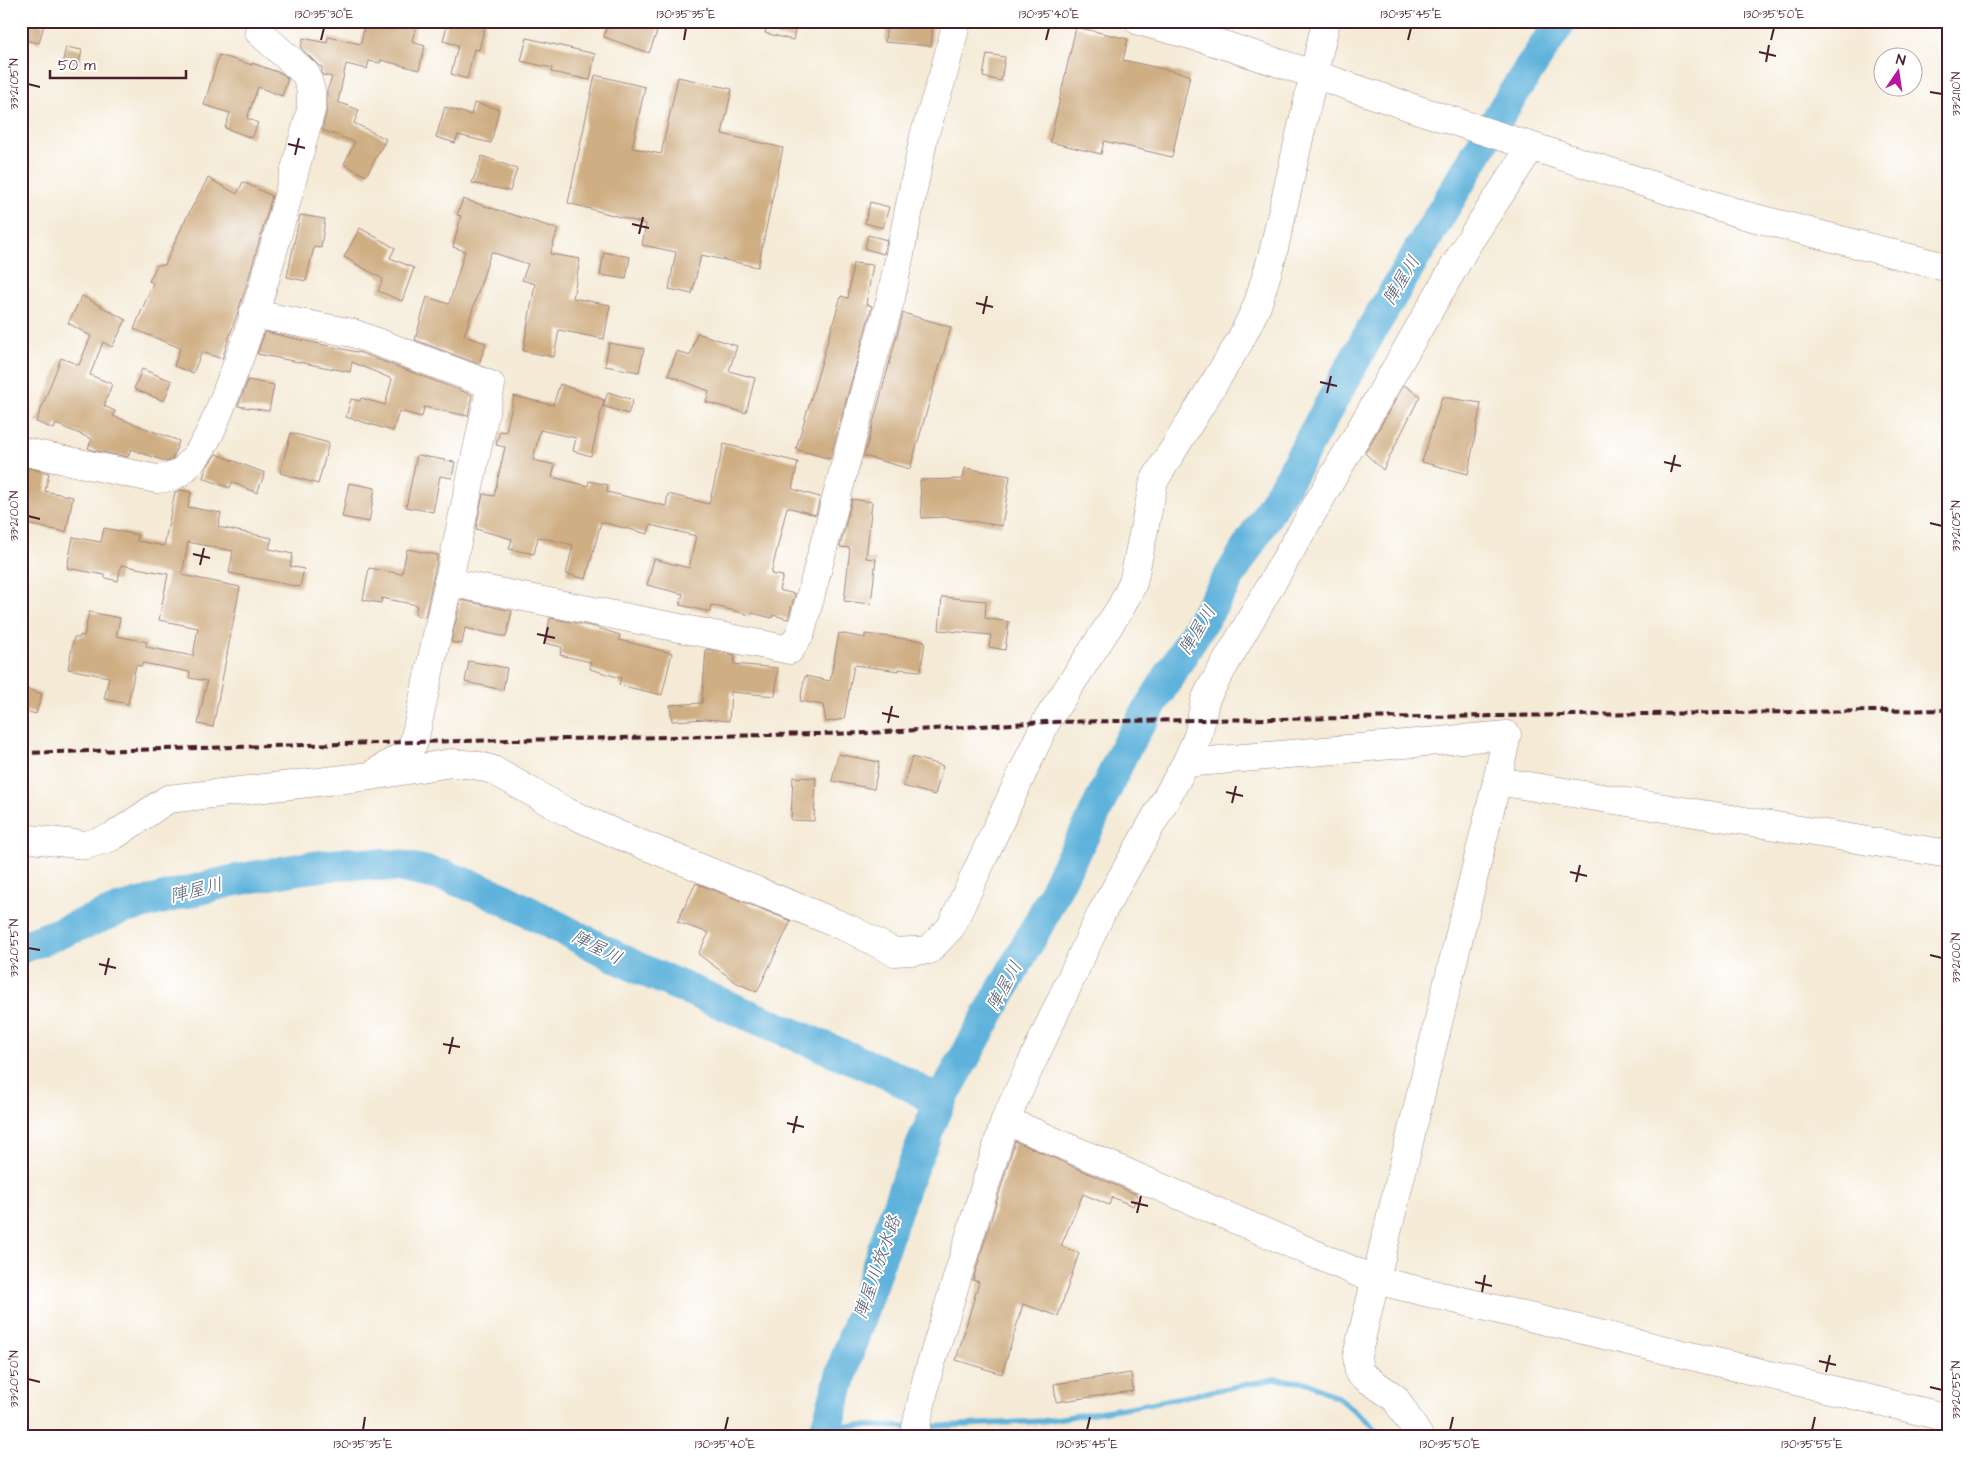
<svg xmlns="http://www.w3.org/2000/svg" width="1970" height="1457" font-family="'Architects Daughter','Klee One',sans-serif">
  <rect width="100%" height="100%" fill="#fff"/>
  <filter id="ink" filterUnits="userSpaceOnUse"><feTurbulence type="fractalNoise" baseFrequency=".02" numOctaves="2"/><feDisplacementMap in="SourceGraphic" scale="10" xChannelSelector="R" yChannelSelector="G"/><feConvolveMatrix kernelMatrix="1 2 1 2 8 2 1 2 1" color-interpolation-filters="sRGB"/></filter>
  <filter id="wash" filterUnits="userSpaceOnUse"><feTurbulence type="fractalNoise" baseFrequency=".0096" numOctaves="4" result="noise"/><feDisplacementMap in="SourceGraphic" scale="20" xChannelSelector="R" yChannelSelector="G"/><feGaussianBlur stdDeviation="1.12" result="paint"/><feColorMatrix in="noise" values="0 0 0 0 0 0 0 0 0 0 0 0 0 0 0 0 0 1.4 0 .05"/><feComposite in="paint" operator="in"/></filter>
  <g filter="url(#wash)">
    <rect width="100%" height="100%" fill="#f4ead6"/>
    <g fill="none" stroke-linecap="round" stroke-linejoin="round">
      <g stroke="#5fb2db" stroke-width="5.5">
        <polyline points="826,1425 909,1427"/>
        <polyline points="923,1427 1043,1421 1136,1406 1275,1379 1309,1383 1341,1400 1371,1424 1381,1436"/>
      </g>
      <g stroke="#5fb2db" stroke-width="32">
        <polyline points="21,948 121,909 231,881 304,868 352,863 399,866 445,876 494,894 640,969 893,1076 940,1102"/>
        <polyline points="824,1436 846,1359 904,1187 940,1102 1039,923 1070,860 1089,826 1125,748 1284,487 1372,329 1507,103 1561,21"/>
      </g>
    </g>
    <g id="blocks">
      <g fill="#cfae83">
        <polygon points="21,21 44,25 39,43 21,39"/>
        <polygon points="365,21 417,21 412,42 425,46 419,70 381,60 380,63 369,61 367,69 346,64 338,102 359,110 354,123 386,139 366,176 344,164 355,142 322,130 327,110 327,91 332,77 322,75 322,67 319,66 301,48 303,38 327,43 328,37 361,44"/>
        <polygon points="448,21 486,21 479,50 474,49 467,79 451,74 458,45 443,41"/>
        <polygon points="608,21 661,21 649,53 604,37"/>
        <polygon points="768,21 797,21 793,40 765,33"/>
        <polygon points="887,21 933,21 931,46 885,42"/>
        <polygon points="1076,27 1128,39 1123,60 1190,75 1172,157 1104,141 1101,154 1050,142"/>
        <polygon points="527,38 595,54 590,80 551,72 552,68 521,61"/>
        <polygon points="66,47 82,50 79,64 63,60"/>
        <polygon points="987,54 1005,57 1001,81 983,77"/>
        <polygon points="219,55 252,65 252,63 283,74 288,79 282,96 258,87 247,118 258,123 252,138 225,128 230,113 204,105"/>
        <polygon points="595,75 645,87 632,148 661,154 678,77 732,89 722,134 783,148 758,267 701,255 692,294 669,289 676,252 642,245 646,224 568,203"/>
        <polygon points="474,103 499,109 491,143 458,135 455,143 436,137 445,107 471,115"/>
        <polygon points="482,156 517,169 510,191 472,183"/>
        <polygon points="208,178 237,194 243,182 272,196 247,284 222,359 202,352 193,373 174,366 180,348 134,329 153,283 149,281 157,265 165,265 183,224"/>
        <polygon points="463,199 558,229 550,254 580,259 573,298 610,305 604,339 559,330 554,357 523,351 535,284 522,280 528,264 491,252 464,336 486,343 479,364 415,340 427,297 449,304 465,251 453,247 461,216 457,215"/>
        <polygon points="870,202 889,207 883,228 865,223"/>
        <polygon points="300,215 325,219 321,248 314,247 306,281 287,277"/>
        <polygon points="360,228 395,248 390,258 414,268 402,301 378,291 383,279 344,257"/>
        <polygon points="868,235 887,240 884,254 865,249"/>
        <polygon points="604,252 630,257 626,279 600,275"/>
        <polygon points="853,263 873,265 866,304 872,306 830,459 796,449 841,296 848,298"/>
        <polygon points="82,296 126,320 112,347 103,342 90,375 112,384 104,406 115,411 113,416 179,441 173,458 169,461 167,462 131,449 128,457 92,450 88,448 92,439 56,424 54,429 36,422 61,358 79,365 91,336 68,323"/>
        <polygon points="903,313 951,327 910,469 864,456"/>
        <polygon points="265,332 361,353 472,395 468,416 424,407 422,417 399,411 393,431 346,417 351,399 360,401 361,398 385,405 392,379 352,362 350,372 257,354"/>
        <polygon points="697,333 737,346 729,371 755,378 746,413 706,402 709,391 668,375 677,351 690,356"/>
        <polygon points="609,343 644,349 639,372 605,366"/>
        <polygon points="142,369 172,381 164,401 134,389"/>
        <polygon points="248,380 274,385 269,411 238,406"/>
        <polygon points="560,384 604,400 591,456 573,451 576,438 540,430 533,460 555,465 552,477 588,486 589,481 608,485 607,492 666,506 668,494 709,504 724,444 798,462 792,489 820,497 816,515 787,507 771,574 783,576 779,590 795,594 788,619 773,615 772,618 752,613 751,615 711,605 710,612 680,605 683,594 647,585 654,559 689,568 696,536 650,525 648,534 601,522 586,579 566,574 573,545 538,537 534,554 509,549 512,539 476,529 483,494 494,496 505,447 496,445 500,431 506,432 514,396 553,405"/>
        <polygon points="1404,385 1420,396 1383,470 1365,453"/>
        <polygon points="608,392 633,400 628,414 603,406"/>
        <polygon points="1442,397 1481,403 1468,474 1422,462"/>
        <polygon points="291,433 329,443 318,484 280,473"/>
        <polygon points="216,454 265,473 257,493 232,482 230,488 203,478 206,468"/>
        <polygon points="417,455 455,462 452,478 440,476 433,512 406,507"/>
        <polygon points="28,468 49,473 45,491 73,497 66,532 21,523 21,487 24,488"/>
        <polygon points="965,468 1010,476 1002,526 946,517 922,518 920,480 963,479"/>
        <polygon points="349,483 375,488 369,522 342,517"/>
        <polygon points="181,490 191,492 188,507 221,513 218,527 272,538 269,549 293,554 290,566 304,569 300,587 229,573 233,551 188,542 182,575 240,587 213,727 198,724 207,681 189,678 190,672 143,663 142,666 136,665 128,704 104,699 109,677 68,669 74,637 80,638 80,635 84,636 89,612 120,618 116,636 147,642 146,647 193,656 198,628 159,620 168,574 121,565 118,581 105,578 105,575 67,568 73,537 101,542 104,528 138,535 137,541 164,546 175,492"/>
        <polygon points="852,499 872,502 866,558 876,559 871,604 844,601 850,548 840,547"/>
        <polygon points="407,549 438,555 425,617 415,615 417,605 382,598 381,603 363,600 369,568 402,574"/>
        <polygon points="942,597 986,601 985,618 1009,622 1005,650 989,647 991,635 939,630"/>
        <polygon points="461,600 512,611 506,637 465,628 462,644 451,642"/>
        <polygon points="550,618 595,627 620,635 619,640 672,653 662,695 619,685 621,678 590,669 591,662 560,655 562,647 545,643"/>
        <polygon points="839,633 865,638 865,634 925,641 921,671 899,669 899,671 854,665 844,719 826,722 823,705 800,701 805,676 830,681"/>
        <polygon points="706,649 735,655 734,664 778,668 775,696 731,692 729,721 706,719 672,721 670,705 702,703"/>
        <polygon points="469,661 507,668 503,690 465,682"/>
        <polygon points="21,687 42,694 36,714 21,710"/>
        <polygon points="838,754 879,762 874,789 832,781"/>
        <polygon points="912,757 943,766 935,795 903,786"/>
        <polygon points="793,777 816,778 814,821 791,820"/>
        <polygon points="696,883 791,921 757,992 737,983 698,954 709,933 677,922"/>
        <polygon points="1015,1141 1138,1195 1133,1206 1112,1197 1109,1205 1083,1194 1061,1246 1079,1253 1058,1316 1023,1304 1002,1374 956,1360 979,1282 973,1280"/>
        <polygon points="1131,1373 1133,1391 1056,1402 1054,1384"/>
      </g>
    </g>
  </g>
  <g filter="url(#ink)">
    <use href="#blocks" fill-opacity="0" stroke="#9f8480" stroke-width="1"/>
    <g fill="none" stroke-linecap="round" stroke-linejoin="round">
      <defs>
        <g id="minor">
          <polyline points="1139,21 1205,39 1313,74 1419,110 1744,215 1949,268"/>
          <polyline points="253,314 353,333 491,385 414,742 406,754 378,771"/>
          <path d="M21,451L157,479C170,478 178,476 187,466C206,448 217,417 226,393C263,302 285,204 311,110V91L306,74L259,32L261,21"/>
          <polyline points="448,582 790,650 801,632 872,363 891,298 924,136 944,72 957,21"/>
          <polyline points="1186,763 1198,736 1205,700 1210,690 1468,243 1531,147"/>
          <polyline points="21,838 86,845 112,837 168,799 371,776 451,763 476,765 493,770 567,812 619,835 814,914 854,931 894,952 929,950 951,927 1046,722 1121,607 1133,583 1154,481 1240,341 1257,306 1272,257 1326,21"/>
          <polyline points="1005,1120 1375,1280 1949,1418"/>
          <polyline points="914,1436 927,1377 1005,1120 1101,914 1186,763 1507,735 1497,781"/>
          <polyline points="1419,1436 1395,1398 1359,1373 1357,1356 1497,781 1949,854"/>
        </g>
      </defs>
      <use href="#minor" stroke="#9f8480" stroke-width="29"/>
      <use href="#minor" stroke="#fff" stroke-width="28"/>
      <polyline stroke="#4a1f2b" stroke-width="4" stroke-dasharray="8 4" stroke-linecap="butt" points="21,753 414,742 869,733 1046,722 1949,710"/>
    </g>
  </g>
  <path fill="none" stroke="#4a1f2b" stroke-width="2" d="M321,40L324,28M684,40L686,28M1046,40L1049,28M1408,40L1411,28M1771,40L1774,28M1759,52L1776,56M1766,62L1769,45M28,84L40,87M1930,92L1942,94M288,144L305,148M295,155L299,138M632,224L649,228M639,234L643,217M976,303L993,307M983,314L987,296M1320,382L1337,386M1327,393L1331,376M1664,462L1681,466M1671,472L1675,455M28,516L40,519M1930,523L1942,526M193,554L210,558M200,565L204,548M537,634L555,638M544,644L548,627M882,713L899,717M888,723L892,706M1226,792L1243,796M1232,803L1236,786M1570,872L1587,876M1576,882L1580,865M28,948L40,950M1930,955L1942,958M99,964L116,968M105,975L109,958M443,1044L460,1047M449,1054L453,1037M787,1123L804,1127M793,1133L797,1116M1131,1202L1148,1206M1137,1213L1141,1196M1475,1282L1492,1286M1482,1292L1485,1275M1819,1361L1836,1365M1826,1372L1830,1355M28,1379L40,1382M1930,1387L1942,1390M363,1430L365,1417M725,1430L728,1417M1087,1430L1090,1417M1450,1430L1453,1417M1812,1430L1815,1417"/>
  <g text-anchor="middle" stroke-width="4" stroke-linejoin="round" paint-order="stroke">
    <g font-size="18" font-style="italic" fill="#525a71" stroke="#fff">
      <text transform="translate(1401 280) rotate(-59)" y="6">陣屋川</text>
      <text transform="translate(1197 630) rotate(-59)" y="6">陣屋川</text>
      <text transform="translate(196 890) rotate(-14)" y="6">陣屋川</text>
      <text transform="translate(597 947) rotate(27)" y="6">陣屋川</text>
      <text transform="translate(1004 986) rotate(-61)" y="6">陣屋川</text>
      <text transform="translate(877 1267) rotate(-71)" y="6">陣屋川放水路</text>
    </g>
  </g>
  <rect width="1970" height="1457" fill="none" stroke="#fff" stroke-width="55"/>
  <g transform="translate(1898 72) rotate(13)"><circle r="24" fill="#ffffff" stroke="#b7a5aa"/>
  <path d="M0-4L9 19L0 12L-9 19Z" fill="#b5179e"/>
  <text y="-8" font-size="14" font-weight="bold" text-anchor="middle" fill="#4a1f2b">N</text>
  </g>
  <path d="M50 70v8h136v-8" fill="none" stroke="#4a1f2b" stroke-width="2.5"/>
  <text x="58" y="70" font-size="15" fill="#4a1f2b" stroke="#ffffff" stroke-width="4" paint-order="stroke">50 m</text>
  <rect x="28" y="28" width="1914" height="1402" fill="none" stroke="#4a1f2b" stroke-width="2"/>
  <g font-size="12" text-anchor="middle" fill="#4a1f2b">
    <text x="324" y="18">130°35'30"E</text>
    <text x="686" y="18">130°35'35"E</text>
    <text x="1049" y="18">130°35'40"E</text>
    <text x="1411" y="18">130°35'45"E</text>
    <text x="1774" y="18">130°35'50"E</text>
    <text transform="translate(14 84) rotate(-90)" y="4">33°21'05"N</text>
    <text transform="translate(1956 94) rotate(-90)" y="4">33°21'10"N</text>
    <text transform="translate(14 516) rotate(-90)" y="4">33°21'00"N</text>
    <text transform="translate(1956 526) rotate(-90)" y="4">33°21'05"N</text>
    <text transform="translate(14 948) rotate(-90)" y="4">33°20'55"N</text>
    <text transform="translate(1956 958) rotate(-90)" y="4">33°21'00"N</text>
    <text transform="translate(14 1379) rotate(-90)" y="4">33°20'50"N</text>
    <text transform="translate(1956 1390) rotate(-90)" y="4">33°20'55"N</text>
    <text x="363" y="1448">130°35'35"E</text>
    <text x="725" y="1448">130°35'40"E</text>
    <text x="1087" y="1448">130°35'45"E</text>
    <text x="1450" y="1448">130°35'50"E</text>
    <text x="1812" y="1448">130°35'55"E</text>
  </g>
</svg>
